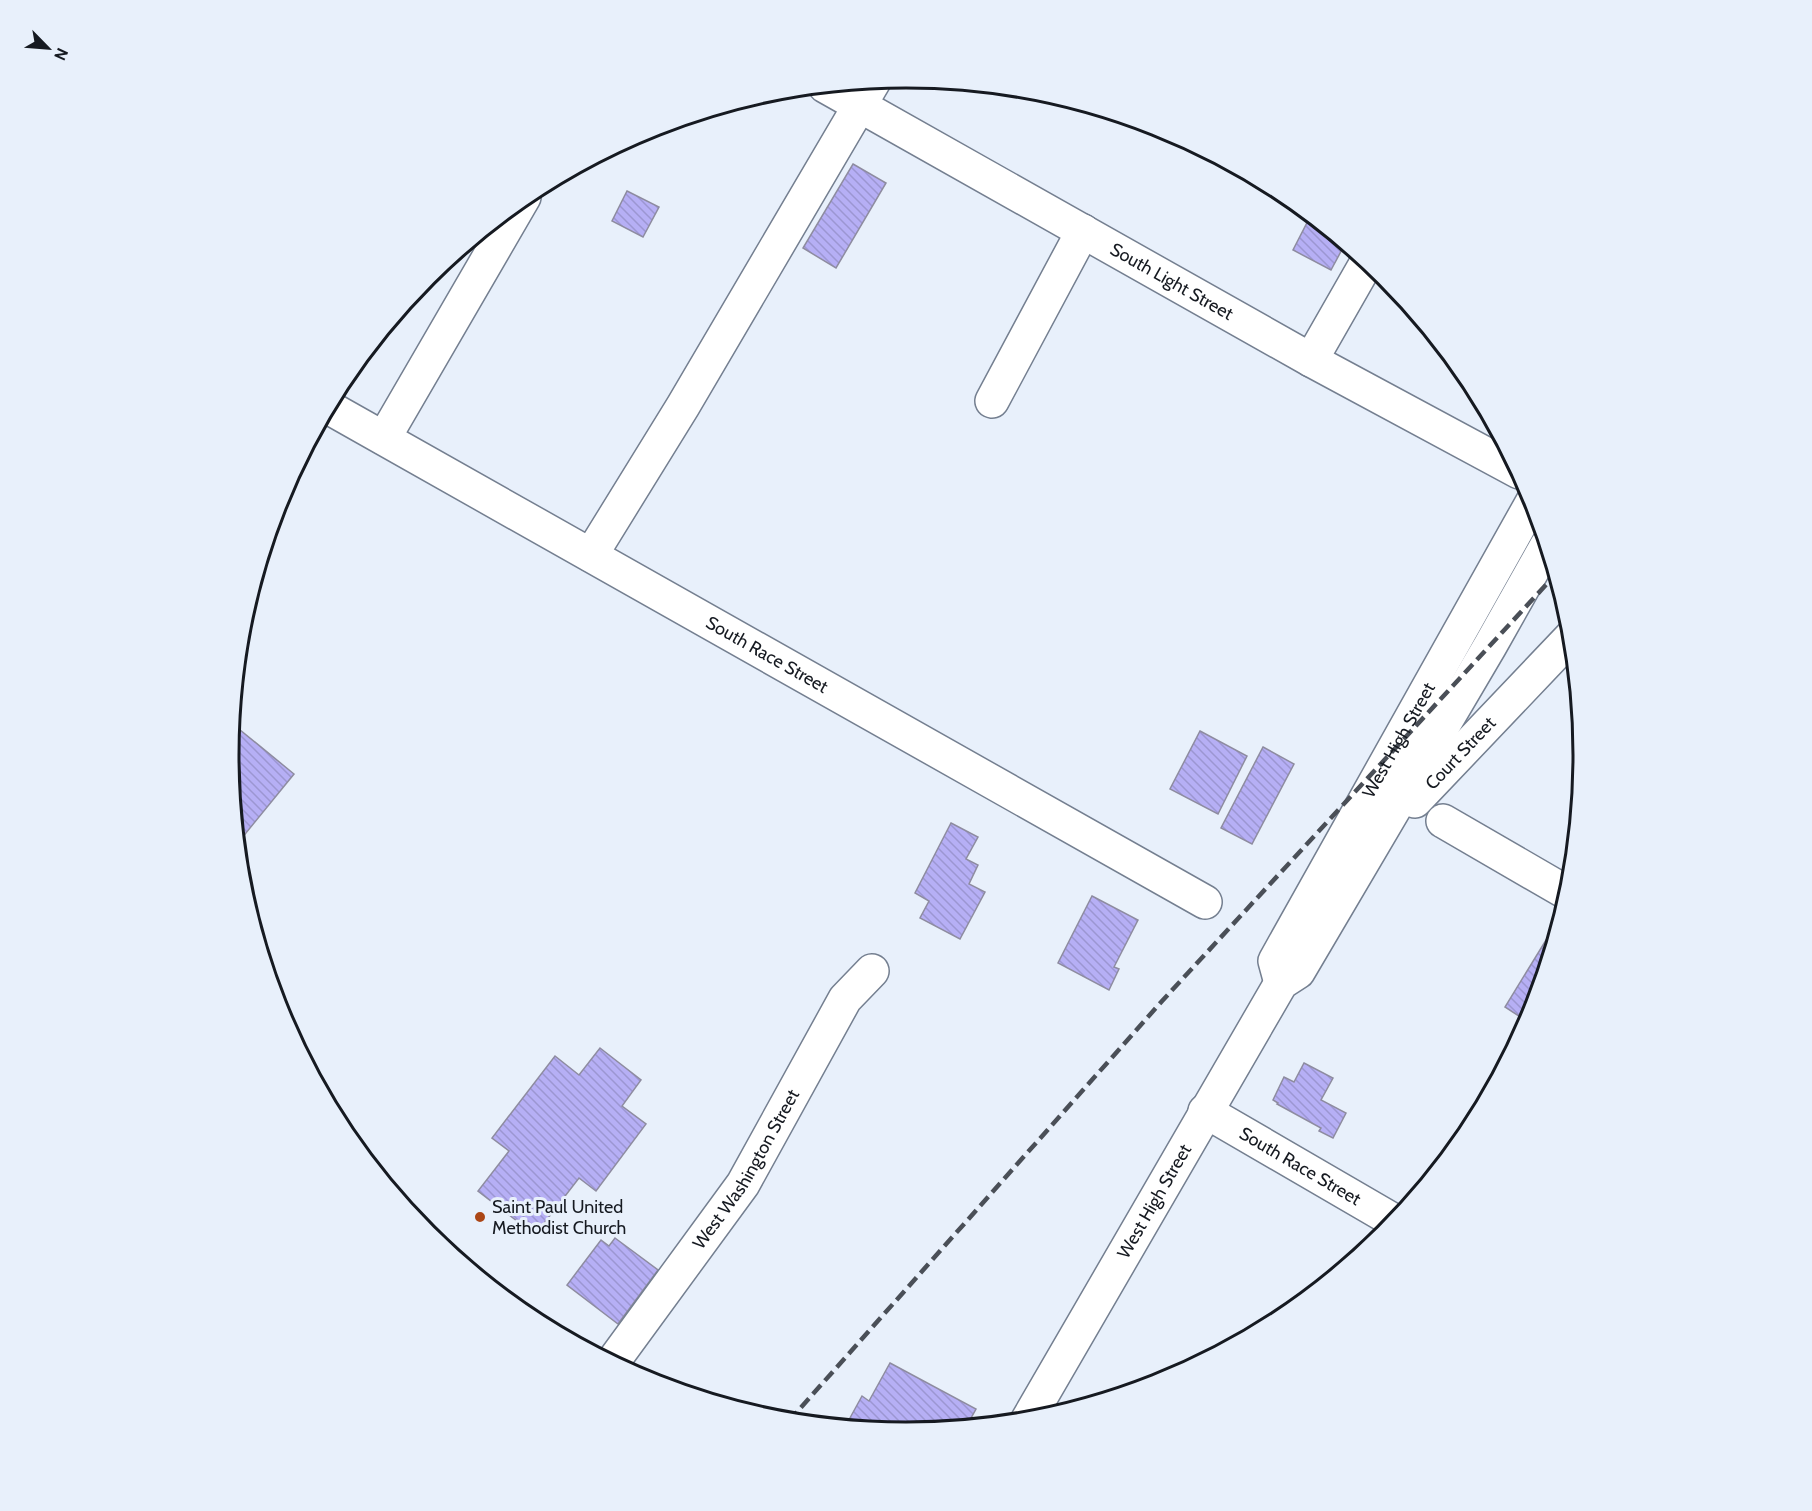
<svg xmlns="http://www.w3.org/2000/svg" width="1812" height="1511" font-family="Cabin,sans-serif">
  <defs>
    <pattern id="building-back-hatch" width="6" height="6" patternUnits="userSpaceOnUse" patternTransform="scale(1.5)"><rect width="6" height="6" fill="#b6aff5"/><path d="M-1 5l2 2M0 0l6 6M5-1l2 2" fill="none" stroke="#9c96d2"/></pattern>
  </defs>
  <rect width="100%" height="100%" fill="#e8f0fb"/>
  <g fill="url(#building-back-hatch)" stroke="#8e8ca0" stroke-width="1.5">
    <polygon points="853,164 886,183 836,268 803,248"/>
    <polygon points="627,191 659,207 643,237 612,221"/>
    <polygon points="1311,215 1345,244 1331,270 1293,250"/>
    <polygon points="234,725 294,774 237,844 229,755 231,729"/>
    <polygon points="1200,731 1247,756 1218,814 1170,789"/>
    <polygon points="1263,747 1294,764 1252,844 1221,828"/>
    <polygon points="951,823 978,837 966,859 978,865 969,884 985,892 960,939 920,918 929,901 915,893"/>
    <polygon points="1092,896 1138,920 1114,967 1119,969 1109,990 1058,963"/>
    <polygon points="1546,940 1553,944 1528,1022 1505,1007"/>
    <polygon points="600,1048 641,1080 622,1106 646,1124 596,1191 579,1178 535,1235 478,1191 509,1151 492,1138 555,1056 579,1075"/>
    <polygon points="1304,1063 1333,1078 1321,1100 1346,1113 1333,1138 1319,1131 1321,1128 1277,1104 1278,1103 1273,1100 1284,1077 1294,1082"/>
    <polygon points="615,1238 658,1270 618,1324 567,1285 601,1240 609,1246"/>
    <polygon points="890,1363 976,1409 966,1427 906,1433 845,1427 862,1396 869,1401"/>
  </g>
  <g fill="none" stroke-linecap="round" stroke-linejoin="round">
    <defs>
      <g id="minor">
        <path id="s1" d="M825,86L1311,360L1519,472"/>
        <polyline points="1311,360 1367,262"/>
        <polyline points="992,401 1083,231"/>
        <path id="s2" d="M328,407L1205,902"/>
        <polyline points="384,438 524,197"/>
        <polyline points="591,555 683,406 874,81"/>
        <path id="s3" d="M1415,801L1572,636"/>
        <polyline points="1443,821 1569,894"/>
        <path id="s4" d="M1281,983L1275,961L1533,501"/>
        <path id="s5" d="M1205,1111L1396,1222"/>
        <path id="s6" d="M612,1363L743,1184L845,999L872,971"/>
        <path id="s7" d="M1027,1421L1281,983L1298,972L1490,646L1547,545"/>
      </g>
    </defs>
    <use href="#minor" stroke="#747f90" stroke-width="36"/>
    <use href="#minor" stroke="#fff" stroke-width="33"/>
    <polyline stroke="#4a4f57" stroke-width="4.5" stroke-dasharray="12 6" stroke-linecap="butt" points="789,1421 1163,1000 1556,574"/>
  </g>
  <circle fill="#ab4616" stroke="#e8f0fb" stroke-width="2" cx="480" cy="1217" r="6"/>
  <g text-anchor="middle" stroke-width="6" stroke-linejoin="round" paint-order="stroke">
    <g font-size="18" fill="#161a21" stroke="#e8f0fb">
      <text dy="6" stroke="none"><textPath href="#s1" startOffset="398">South Light Street</textPath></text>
      <text dy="6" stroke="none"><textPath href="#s2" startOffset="504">South Race Street</textPath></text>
      <text dy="6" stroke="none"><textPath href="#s4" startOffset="276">West High Street</textPath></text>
      <text dy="6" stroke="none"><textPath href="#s3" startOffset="66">Court Street</textPath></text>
      <text dy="6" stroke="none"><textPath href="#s5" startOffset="110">South Race Street</textPath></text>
      <text dy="6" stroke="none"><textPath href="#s6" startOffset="236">West Washington Street</textPath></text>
      <text dy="6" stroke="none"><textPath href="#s7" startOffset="254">West High Street</textPath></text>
    </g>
    <g font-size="18" fill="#161a21" stroke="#e8f0fb" text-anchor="start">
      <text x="492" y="1213">Saint Paul United<tspan x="492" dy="21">Methodist Church</tspan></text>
    </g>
  </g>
  <path d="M0 0H1812V1511H0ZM239 755a667 667 0 1 1 1334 0a667 667 0 1 1-1334 0Z" fill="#e8f0fb" fill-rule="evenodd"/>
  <path fill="none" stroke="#161a21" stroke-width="3" d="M239 755a667 667 0 1 1 1334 0a667 667 0 1 1-1334 0Z"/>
  <g transform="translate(48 48) rotate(115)" stroke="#e8f0fb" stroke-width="4.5" paint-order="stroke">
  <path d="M0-4.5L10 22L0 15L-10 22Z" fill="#161a21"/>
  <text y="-9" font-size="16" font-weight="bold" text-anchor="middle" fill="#161a21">N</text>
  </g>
</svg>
